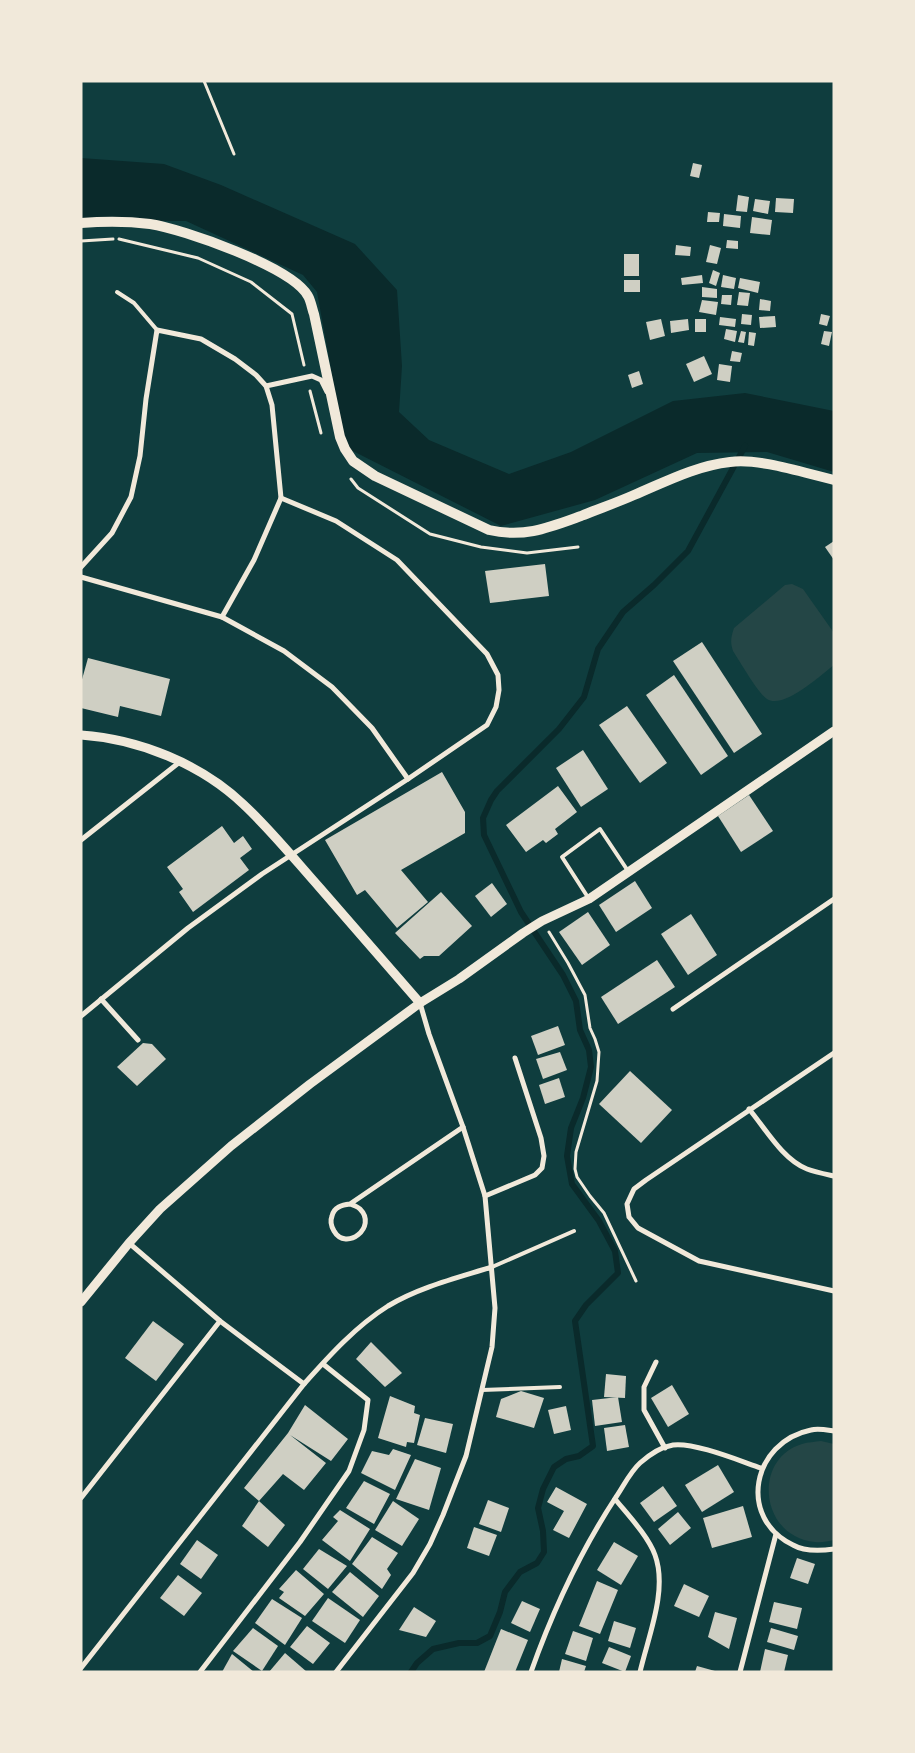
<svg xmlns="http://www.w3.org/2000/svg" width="915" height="1753" font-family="Figtree,sans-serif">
  <rect width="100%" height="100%" fill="#0f3d3e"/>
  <g fill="#244646">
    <path d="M792,584L803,589L834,633V665C821,675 783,710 767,699C757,692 741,663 733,651C730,642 731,637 734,628L785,585Z"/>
    <path d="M821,1441L834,1444V1540C828,1541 821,1543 815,1542C760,1537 752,1459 802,1444C808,1442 815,1442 821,1441Z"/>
  </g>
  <polygon fill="#0a2a2b" points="81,158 164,164 221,185 355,244 397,290 402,366 399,412 429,440 509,474 571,452 673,401 745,393 834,411 834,472 767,452 697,453 595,500 501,526 345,447 317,292 303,275 186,221 81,221"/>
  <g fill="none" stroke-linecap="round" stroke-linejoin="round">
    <polyline stroke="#0a2a2b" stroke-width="6" points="411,1672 417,1663 433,1649 459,1643 477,1643 490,1636 500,1612 505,1592 520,1572 537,1563 544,1552 543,1531 538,1508 543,1489 554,1467 566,1459 579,1456 593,1446 575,1321 586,1305 618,1273 615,1251 599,1221 572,1184 567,1156 571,1128 583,1098 591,1067 589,1050 580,1030 576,1001 563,975 521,912 484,835 483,818 491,800 497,791 559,729 584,697 598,649 623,612 654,585 688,551 745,446"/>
  </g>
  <g fill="#cfcfc3">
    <polygon points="693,163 702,165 699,178 690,176"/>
    <polygon points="738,195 749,197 747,212 736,211"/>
    <polygon points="776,198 794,199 793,213 775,212"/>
    <polygon points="755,199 770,201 768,214 753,211"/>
    <polygon points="708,212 720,213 719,222 707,222"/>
    <polygon points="724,214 741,216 740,228 723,226"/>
    <polygon points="752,217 772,220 770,235 750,233"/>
    <polygon points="727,240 738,241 738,249 726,248"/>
    <polygon points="676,245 691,247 690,256 675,255"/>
    <polygon points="710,245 721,248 717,264 706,262"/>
    <rect x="624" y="254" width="15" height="22"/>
    <polygon points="713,270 720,273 716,286 709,283"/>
    <polygon points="702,275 703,283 682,285 681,278"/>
    <polygon points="723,275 736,278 734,289 721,287"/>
    <polygon points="740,278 760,282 758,293 738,288"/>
    <rect x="624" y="280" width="16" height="12"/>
    <polygon points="702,287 717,289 717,298 702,297"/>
    <polygon points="739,292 750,293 748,306 737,305"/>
    <polygon points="722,295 732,295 731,305 721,304"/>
    <polygon points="760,299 771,301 770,311 759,310"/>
    <polygon points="702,300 718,302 716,315 699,312"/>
    <polygon points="742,314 752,315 751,325 741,324"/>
    <polygon points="821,314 830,316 827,326 819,324"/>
    <polygon points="775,316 776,327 760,328 759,317"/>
    <polygon points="720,317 736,319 735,327 719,325"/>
    <polygon points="661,319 665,336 650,340 646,322"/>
    <polygon points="688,319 689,330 671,333 670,321"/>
    <rect x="695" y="319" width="11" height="13"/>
    <polygon points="726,329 737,331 735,342 724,339"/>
    <polygon points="741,331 746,332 744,343 738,342"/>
    <polygon points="824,331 832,332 829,346 821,344"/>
    <polygon points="749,332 756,333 754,346 748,345"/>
    <polygon points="732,351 742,353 740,362 730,361"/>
    <polygon points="704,356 712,374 694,382 686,364"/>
    <polygon points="719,364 732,366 730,382 717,380"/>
    <polygon points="639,371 643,384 632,388 628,375"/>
    <polygon points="834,541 834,560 825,547"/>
    <polygon points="545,564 549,596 490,603 485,571"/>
    <polygon points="702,642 762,734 734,753 673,661"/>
    <polygon points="88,658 170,679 161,716 120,706 118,717 81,708 81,683"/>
    <polygon points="674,675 728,756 701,775 646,695"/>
    <polygon points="627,706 667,763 640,783 599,725"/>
    <polygon points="583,750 608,789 581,807 556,768"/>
    <polygon points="442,772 465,812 465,833 401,870 428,902 397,928 365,890 357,895 325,840"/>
    <polygon points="558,786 577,812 555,829 558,834 546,843 543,840 526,852 506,825"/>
    <polygon points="749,795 773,831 741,852 718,816"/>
    <polygon points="222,826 234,843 243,836 252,849 240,858 249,870 193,912 179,892 183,889 167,867"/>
    <polygon points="635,881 652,908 616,932 599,905"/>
    <polygon points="492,883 507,904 491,917 475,896"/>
    <polygon points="441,892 472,926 439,956 424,956 420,959 395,933"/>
    <polygon points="588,912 610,945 582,965 559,932"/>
    <polygon points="691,914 717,955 688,975 661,934"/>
    <polygon points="657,960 675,987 618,1024 601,997"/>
    <polygon points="558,1026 565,1045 538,1055 531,1036"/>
    <polygon points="143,1043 152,1044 166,1059 137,1086 117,1067"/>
    <polygon points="560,1052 567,1070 543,1079 536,1059"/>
    <polygon points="630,1071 672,1110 641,1143 599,1104"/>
    <polygon points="559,1078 565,1097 545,1104 539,1085"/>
    <polygon points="153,1321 184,1344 156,1381 125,1358"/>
    <polygon points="371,1342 402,1373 385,1387 356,1359"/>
    <polygon points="606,1374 626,1376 625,1398 604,1397"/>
    <polygon points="672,1385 689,1414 668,1427 651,1398"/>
    <polygon points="521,1391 544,1398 534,1428 496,1417 501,1399"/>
    <polygon points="390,1396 415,1406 414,1413 420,1415 414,1443 407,1442 406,1447 378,1438"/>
    <polygon points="618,1397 622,1422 595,1426 592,1400"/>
    <polygon points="305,1405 348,1439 331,1461 290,1435 326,1463 304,1490 283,1474 259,1501 244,1488 288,1433"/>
    <polygon points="566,1406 571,1430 554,1434 548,1410"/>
    <polygon points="425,1418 453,1424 446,1453 417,1445"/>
    <polygon points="625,1425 629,1447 607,1451 604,1428"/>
    <polygon points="393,1449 411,1455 395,1490 361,1473 372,1451 389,1455"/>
    <polygon points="415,1459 441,1468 429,1510 396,1499"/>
    <polygon points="718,1465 734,1492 702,1512 685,1485"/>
    <polygon points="364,1481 390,1494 374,1524 346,1508"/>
    <polygon points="663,1486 677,1506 654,1522 640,1503"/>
    <polygon points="556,1487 587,1504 569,1538 553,1530 564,1511 547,1502"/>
    <polygon points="488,1500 509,1508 501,1532 479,1524"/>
    <polygon points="259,1501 285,1525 268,1547 242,1526"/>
    <polygon points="393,1501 419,1519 402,1546 375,1530"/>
    <polygon points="743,1506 752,1537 712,1548 703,1518"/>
    <polygon points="340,1510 370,1529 350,1561 322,1540 338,1521 333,1517"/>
    <polygon points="678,1512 691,1528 670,1545 658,1529"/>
    <polygon points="474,1527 497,1535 489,1556 467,1548"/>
    <polygon points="372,1537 398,1553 387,1569 391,1575 382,1589 352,1564"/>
    <polygon points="197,1540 218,1555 201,1579 180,1564"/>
    <polygon points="614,1542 638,1556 621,1585 597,1570"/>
    <polygon points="319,1549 347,1566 328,1589 303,1569"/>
    <polygon points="797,1558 815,1564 808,1584 790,1578"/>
    <polygon points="296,1570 324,1594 305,1616 279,1598 284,1592 279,1589"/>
    <polygon points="350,1572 379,1596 363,1617 332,1592"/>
    <polygon points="178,1575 202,1593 184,1616 160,1598"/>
    <polygon points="597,1581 618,1590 600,1634 579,1626"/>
    <polygon points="684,1584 709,1596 699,1617 674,1606"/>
    <polygon points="328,1598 360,1620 345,1643 312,1621"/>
    <polygon points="272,1599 302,1618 285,1645 255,1623"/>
    <polygon points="522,1601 540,1609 530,1632 511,1623"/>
    <polygon points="774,1602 802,1608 797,1629 769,1622"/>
    <polygon points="414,1607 436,1621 426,1637 399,1630"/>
    <polygon points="715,1612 737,1618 729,1649 708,1637"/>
    <polygon points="614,1621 636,1628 630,1648 608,1641"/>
    <polygon points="307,1626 330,1643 313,1664 290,1647"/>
    <polygon points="253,1628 278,1646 262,1671 233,1651"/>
    <polygon points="771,1628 798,1636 794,1650 767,1642"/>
    <polygon points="501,1629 528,1640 515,1672 484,1672"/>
    <polygon points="573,1631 593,1638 586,1661 565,1654"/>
    <polygon points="609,1647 631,1656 625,1672 602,1663"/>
    <polygon points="765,1649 788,1655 784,1672 760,1672"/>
    <polygon points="285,1653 307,1672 269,1672"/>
    <polygon points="232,1654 254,1672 222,1672"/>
    <polygon points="562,1659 586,1666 584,1672 559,1672"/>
    <polygon points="697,1666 715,1671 715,1672 695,1672"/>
  </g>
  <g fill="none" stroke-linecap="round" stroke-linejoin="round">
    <g stroke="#f1e9da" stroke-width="3">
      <polyline points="204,81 234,154"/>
      <polyline points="119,239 198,258 251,282 292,314 304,365"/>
      <polyline points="81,241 113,239"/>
      <polyline points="310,391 321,433"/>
      <polyline points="351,479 358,488 430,534 481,547 527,553 578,547"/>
      <polyline points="549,932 568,963 585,995 590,1028 595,1039 599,1052 597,1081 576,1152 575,1169 577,1177 590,1196 604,1213 636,1281"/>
    </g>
    <g stroke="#f1e9da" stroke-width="4">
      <polyline points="117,292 134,303 157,330"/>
      <polyline points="589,899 562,857 600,829 628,871"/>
      <polyline points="492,1267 574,1231"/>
      <polyline points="482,1390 560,1387"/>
    </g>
    <g stroke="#f1e9da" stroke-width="5">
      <polyline points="266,386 312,376 321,380 327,392"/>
      <polyline points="81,567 112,533 131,497 140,456 146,399 157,330 201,339 235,359 256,375 266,386 272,405 281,498 254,560 222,617"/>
      <polyline points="81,577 222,617 284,651 332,687 372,728 408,779"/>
      <polyline points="81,840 181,761"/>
      <polyline points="101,999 138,1040"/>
      <polyline points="673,1009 834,899"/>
      <polyline points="81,1016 188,928 262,874 408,779 487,725 496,707 499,690 498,675 487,654 397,560 336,521 281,498"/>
      <polyline points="834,1053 646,1180 634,1189 627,1204 629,1217 638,1228 699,1261 834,1291"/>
      <path d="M749,1109C765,1128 783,1160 807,1169C815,1172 825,1174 834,1176"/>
      <polyline points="485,1196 535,1175 542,1168 544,1156 541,1138 515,1058"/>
      <path d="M350,1204C353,1205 358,1207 360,1209C378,1227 346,1252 334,1231C331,1226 330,1221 332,1216C334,1207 342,1205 350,1204L463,1127"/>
      <polyline points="129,1243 220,1321 304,1384"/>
      <polyline points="656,1362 644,1387 644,1410 665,1448"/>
      <path d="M834,1431C827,1430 818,1428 811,1430C752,1442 737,1518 793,1545C805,1552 820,1551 834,1549"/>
      <polyline points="81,1498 220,1321"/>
      <path d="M615,1499C628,1515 648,1536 655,1555C668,1590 648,1637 640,1672"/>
      <path d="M81,1668L304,1384C329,1356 356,1326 388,1306C420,1287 457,1278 492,1267"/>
      <polyline points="200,1672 300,1542 349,1471 364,1430 368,1400 323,1364"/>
      <polyline points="336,1672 413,1573 430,1544 443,1515 466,1456 492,1347 495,1308 485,1196 463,1127 429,1034 420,1003"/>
      <path d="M531,1672C553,1610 580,1552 616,1497C623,1487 630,1472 640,1463C649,1455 661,1447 673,1445C694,1442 740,1461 761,1468"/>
      <polyline points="740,1672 776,1534"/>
    </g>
    <g stroke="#f1e9da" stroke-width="9">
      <path d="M81,735C139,739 201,764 243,804C271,830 295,860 320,888C354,927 387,965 420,1003"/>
      <polyline points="81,1302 129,1243 160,1209 231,1146 310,1084 420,1003 459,979 523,933 542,921 589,899 834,731"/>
    </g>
    <path stroke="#f1e9da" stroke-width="10" d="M81,223C105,221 127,221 150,224C183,229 292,267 308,296C311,301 312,309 314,314L340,437L345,449L353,461L375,476L489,530C524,538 548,528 581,516C598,509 616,503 634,495C665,482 695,466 730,462C760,458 804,473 834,480"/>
  </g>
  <rect width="915" height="1753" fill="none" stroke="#f1e9da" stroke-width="165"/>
</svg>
